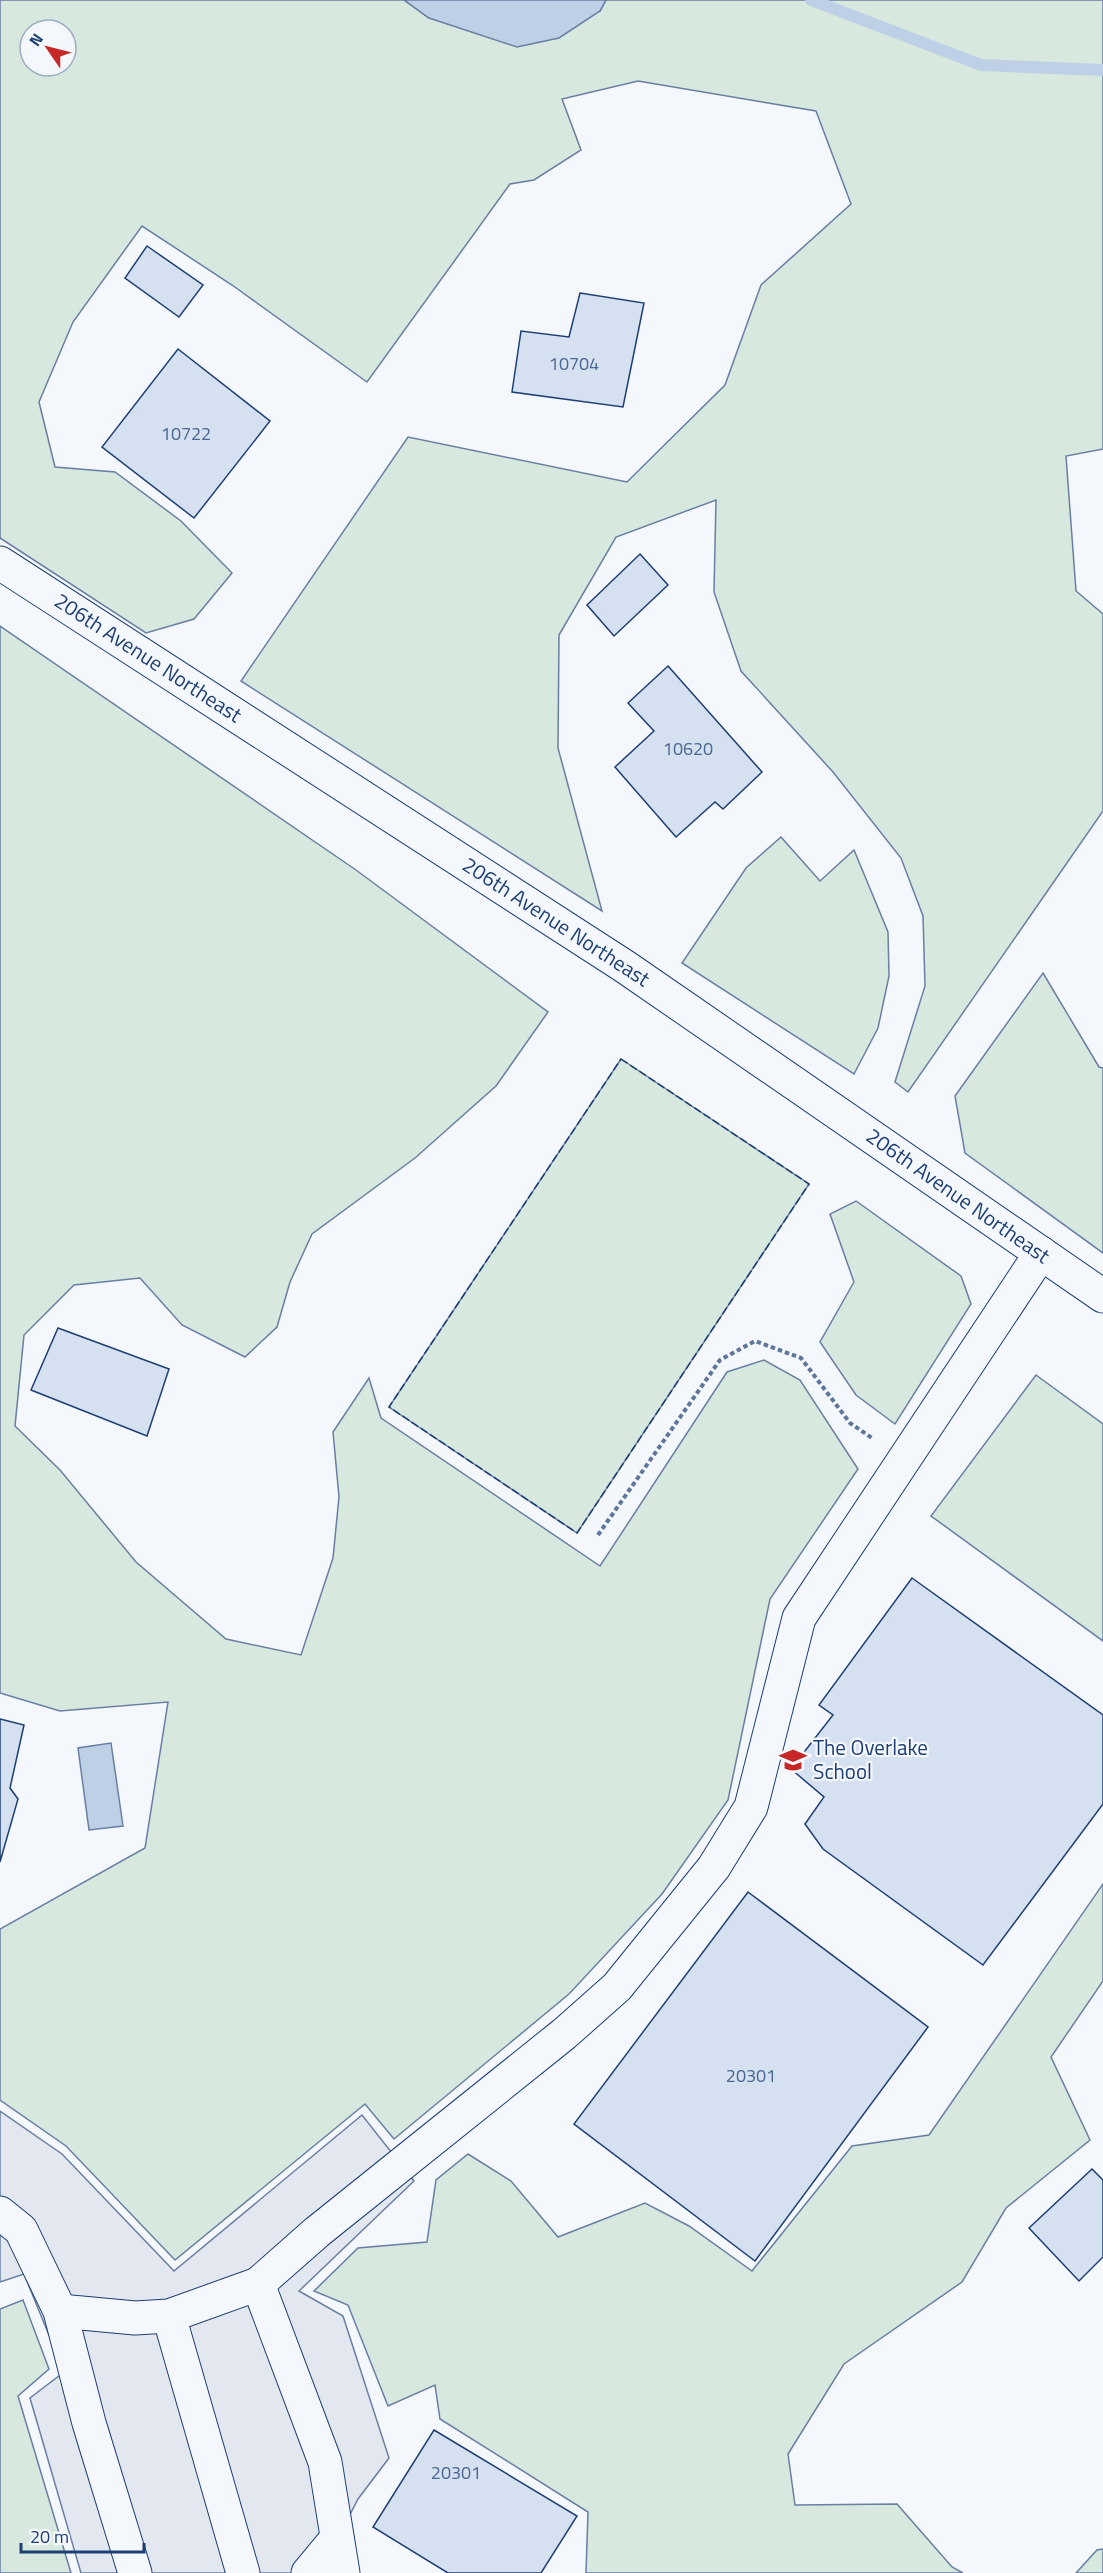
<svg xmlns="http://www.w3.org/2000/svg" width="1103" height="2573" font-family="'Titillium Web',sans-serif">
  <rect width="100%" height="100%" fill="#f4f7fb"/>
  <g fill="#d7e8df" stroke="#687fa3" stroke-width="1.5" fill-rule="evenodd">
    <path d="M0,0H404L429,18L600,11L606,0H1103V449L1066,456L1076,591L1103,614V811L908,1092L895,1082L925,986L923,916L901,858L833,772L741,671L714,592L716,500L616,537L559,635L558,748L602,911L241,681L408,437L627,482L725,385L761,285L851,204L816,111L638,81L562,99L581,150L534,180L510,184L367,382L232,285L142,226L73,322L39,402L55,467L115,472L181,521L232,573L194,619L146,633L0,538ZM30,30H66V66H30Z"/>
    <polygon points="0,626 356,870 548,1012 496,1086 415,1158 312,1234 290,1282 277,1327 245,1357 182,1325 140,1278 74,1285 24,1335 15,1426 60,1470 136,1562 226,1639 301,1655 333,1558 339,1497 333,1432 369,1378 381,1418 600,1566 727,1372 764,1360 800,1380 858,1469 770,1599 728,1800 662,1894 569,1994 394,2139 365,2104 175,2260 66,2146 0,2100 0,1929 145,1848 168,1702 60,1711 0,1693"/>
    <polygon points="781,837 820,881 854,850 888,932 889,976 878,1028 854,1074 682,963 746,868"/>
    <polygon points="1043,973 1099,1067 1103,1068 1103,1253 965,1153 955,1096"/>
    <polygon points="621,1059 809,1184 577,1533 389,1407"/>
    <polygon points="856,1201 961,1276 971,1304 895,1424 856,1395 820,1342 854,1282 830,1214"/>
    <polygon points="1036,1375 1103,1424 1103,1641 931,1516"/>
    <polygon points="1103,1884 1103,1981 1051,2057 1090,2140 1006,2208 962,2282 844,2364 788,2454 795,2505 897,2504 952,2567 963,2573 586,2573 588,2512 440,2419 435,2385 388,2406 348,2305 314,2291 358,2248 427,2242 436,2180 468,2154 511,2181 558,2237 645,2203 689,2226 752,2271 852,2146 929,2135"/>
    <polygon points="23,2300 49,2369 18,2396 71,2573 0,2573 0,2309"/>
    <polygon points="1103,2549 1103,2573 1076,2573 1097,2550"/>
  </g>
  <polygon fill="#e3e8f0" stroke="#687fa3" stroke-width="1.5" points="0,2111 62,2154 174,2271 362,2115 414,2181 299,2291 343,2316 389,2458 358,2499 320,2573 81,2573 30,2398 64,2372 24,2274 0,2282"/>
  <g fill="#bed0e5" stroke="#687fa3" stroke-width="1.5">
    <polygon points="404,0 606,0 600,11 559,38 517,47 429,18"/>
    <polygon points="111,1743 123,1826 89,1830 78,1748"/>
  </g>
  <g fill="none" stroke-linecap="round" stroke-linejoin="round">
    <polyline stroke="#bed0e5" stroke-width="12" points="811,0 981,65 1103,70"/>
  </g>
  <g fill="#d5e0f0" stroke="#1d3f73" stroke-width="1.5">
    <polygon points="147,246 203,285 179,317 125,278"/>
    <polygon points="580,293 644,303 623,407 512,392 521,331 569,337"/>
    <polygon points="178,349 270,421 194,518 102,447"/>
    <polygon points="640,554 668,585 614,636 587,605"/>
    <polygon points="668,666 762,772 723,809 715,802 676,837 615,767 654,731 628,703"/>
    <polygon points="58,1328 169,1369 147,1436 31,1390"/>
    <polygon points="912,1578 1103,1715 1103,1804 983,1965 823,1849 805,1824 824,1797 791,1769 833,1715 819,1705"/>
    <polygon points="0,1719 24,1725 10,1788 18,1799 0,1862"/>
    <polygon points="748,1892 928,2027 755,2261 574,2124"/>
    <polygon points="1092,2169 1103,2180 1103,2257 1079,2281 1029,2228"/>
    <polygon points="434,2430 577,2516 541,2573 448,2573 373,2527"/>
  </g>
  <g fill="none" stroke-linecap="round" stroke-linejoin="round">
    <defs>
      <g id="minor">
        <polyline points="0,563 624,966 1103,1296"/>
        <polyline points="0,2213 21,2230 60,2311 89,2423 135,2573"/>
        <polyline points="258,2284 325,2462 343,2573"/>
        <polyline points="60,2311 135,2318 169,2316 258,2284 317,2232 564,2034 617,1987 714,1867 751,1807 799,1618 1041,1253"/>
        <polyline points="169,2316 243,2573"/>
        <polyline points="308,2573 337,2538"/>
      </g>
    </defs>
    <use href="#minor" stroke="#1d3f73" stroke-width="35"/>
    <polyline stroke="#5e769c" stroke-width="4" stroke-dasharray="4.5 3" stroke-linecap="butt" points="598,1535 720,1360 755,1341 801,1358 850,1423 872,1438"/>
    <use href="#minor" stroke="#f4f7fb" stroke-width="33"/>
    <polygon stroke="#1d3f73" stroke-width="1.5" stroke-dasharray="8 3" stroke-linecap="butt" points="621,1059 809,1184 577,1533 389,1407"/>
  </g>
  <defs>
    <symbol id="school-bare" viewBox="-9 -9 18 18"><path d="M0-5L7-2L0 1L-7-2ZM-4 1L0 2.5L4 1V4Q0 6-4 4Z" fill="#c62828" stroke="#f4f7fb" stroke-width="2.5" paint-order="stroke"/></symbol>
  </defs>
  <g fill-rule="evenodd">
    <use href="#school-bare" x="774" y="1741" width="38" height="38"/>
  </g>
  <g text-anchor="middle" stroke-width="4.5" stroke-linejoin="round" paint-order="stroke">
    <g font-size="18" fill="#4b6792">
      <text x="574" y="370">10704</text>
      <text x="186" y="440">10722</text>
      <text x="688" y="755">10620</text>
      <text x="751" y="2082">20301</text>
      <text x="456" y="2479">20301</text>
    </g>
    <g font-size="21" fill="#1d3f73" stroke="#f4f7fb">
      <text transform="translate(148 658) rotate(33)" y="7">206th Avenue Northeast</text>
      <text transform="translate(556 922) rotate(33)" y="7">206th Avenue Northeast</text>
      <text transform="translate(958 1196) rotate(35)" y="7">206th Avenue Northeast</text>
    </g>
    <g font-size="21" fill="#1d3f73" stroke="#f4f7fb" text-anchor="start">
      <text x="813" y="1755">The Overlake<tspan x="813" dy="24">School</tspan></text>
    </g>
  </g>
  <g transform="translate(48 48) rotate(305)"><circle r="28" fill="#f4f7fb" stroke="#9eadc5" stroke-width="1.5"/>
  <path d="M0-4.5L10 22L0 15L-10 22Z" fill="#c62828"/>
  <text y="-9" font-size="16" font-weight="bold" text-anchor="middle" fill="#1d3f73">N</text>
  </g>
  <path d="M21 2543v9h123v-9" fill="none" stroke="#1d3f73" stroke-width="3"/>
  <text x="30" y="2543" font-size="18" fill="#1d3f73" stroke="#f4f7fb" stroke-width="4.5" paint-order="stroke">20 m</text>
</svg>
